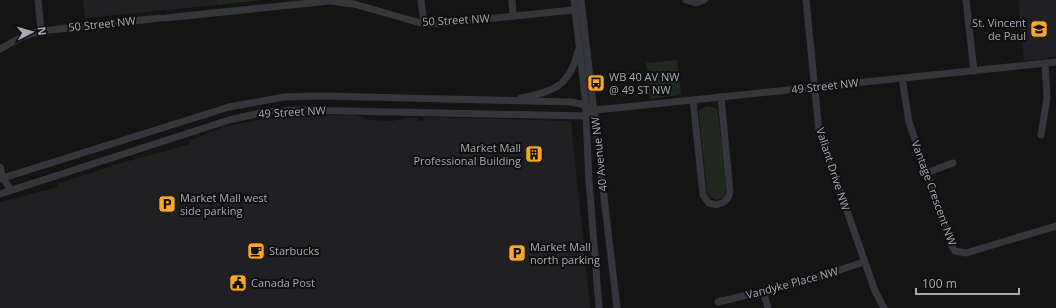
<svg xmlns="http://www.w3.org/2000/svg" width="1056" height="308" font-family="'Open Sans',sans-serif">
  <rect width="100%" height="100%" fill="#141415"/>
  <g fill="#202022">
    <polygon points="83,0 217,0 217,5 85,18"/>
    <polygon points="1018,0 1056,0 1056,57 1024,61"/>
    <polygon points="356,115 369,120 392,121 406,118 417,118 419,121 423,121 425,117 571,121 590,308 0,308 0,202 55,188 58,187 57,184 121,163 190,144 189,141 223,127 278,116"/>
  </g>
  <g fill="#202820">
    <polygon points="217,0 263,0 217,5"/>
    <polygon points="677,60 681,95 650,99 646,63"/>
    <polygon points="708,106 715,108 718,111 726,189 724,197 717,200 710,197 707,192 699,114 699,110"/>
  </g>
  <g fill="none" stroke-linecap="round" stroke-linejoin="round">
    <g stroke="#34363b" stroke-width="7">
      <polyline points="38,0 41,31"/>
      <polyline points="421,0 424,24"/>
      <polyline points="512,0 513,16"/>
      <polyline points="574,0 585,97 589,180 599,308"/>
      <polyline points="581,0 617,308"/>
      <polyline points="686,0 696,3 704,0"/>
      <polyline points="806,0 819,131 875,291 884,308"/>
      <polyline points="966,0 974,71"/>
      <polyline points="165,18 330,1 354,4 424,24 447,23 582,9"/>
      <polyline points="0,49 22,37 41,31 160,18"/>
      <polyline points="902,78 909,122 951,245 955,251 966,253 1056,226"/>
      <path d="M521,98C553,92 570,86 578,51"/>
      <path d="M693,100L703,195L709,203C719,207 728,202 730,192L721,97"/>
      <polyline points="1041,135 1047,98 1045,63"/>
      <polyline points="0,167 3,178 11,190"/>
      <polyline points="926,173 953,163"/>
      <polyline points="0,179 229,107 284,97 322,96 572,102 585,105 595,110"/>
      <polyline points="0,194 229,120 264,112 299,110 586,116 595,110 606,109 1056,62"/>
      <polyline points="763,291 768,308"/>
      <polyline points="718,302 809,280 864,262"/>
    </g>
  </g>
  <defs>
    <symbol id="school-square" viewBox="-11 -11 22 22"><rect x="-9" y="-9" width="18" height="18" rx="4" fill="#f8a729" stroke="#0f0f10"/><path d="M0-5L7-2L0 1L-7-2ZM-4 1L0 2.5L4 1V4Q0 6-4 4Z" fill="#111"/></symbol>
    <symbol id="bus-square" viewBox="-11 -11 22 22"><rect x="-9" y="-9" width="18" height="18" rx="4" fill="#f8a729" stroke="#0f0f10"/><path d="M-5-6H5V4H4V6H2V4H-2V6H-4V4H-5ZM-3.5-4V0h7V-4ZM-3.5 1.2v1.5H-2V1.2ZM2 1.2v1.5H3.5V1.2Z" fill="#111"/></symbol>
    <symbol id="building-square" viewBox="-11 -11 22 22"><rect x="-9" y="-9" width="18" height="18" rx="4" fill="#f8a729" stroke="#0f0f10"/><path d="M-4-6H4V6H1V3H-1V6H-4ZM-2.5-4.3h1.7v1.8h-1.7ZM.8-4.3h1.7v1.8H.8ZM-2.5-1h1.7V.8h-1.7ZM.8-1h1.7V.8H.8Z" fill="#111"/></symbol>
    <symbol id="parking-square" viewBox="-11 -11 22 22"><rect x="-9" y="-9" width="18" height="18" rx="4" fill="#f8a729" stroke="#0f0f10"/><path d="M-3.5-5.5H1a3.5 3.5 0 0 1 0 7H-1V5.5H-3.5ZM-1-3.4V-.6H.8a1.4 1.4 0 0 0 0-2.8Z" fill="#111"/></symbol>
    <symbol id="cafe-square" viewBox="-11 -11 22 22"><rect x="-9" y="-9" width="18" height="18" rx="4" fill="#f8a729" stroke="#0f0f10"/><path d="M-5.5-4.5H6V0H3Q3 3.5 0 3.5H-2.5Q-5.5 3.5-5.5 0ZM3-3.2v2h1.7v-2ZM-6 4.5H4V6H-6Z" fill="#111"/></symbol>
    <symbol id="civic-square" viewBox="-11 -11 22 22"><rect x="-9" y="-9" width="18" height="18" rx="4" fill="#f8a729" stroke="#0f0f10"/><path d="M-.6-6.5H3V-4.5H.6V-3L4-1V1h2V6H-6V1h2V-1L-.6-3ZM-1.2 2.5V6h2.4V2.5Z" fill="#111"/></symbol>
  </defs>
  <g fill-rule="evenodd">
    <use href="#school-square" x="1029" y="19" width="20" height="20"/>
    <use href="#bus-square" x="586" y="73" width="20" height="20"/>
    <use href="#building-square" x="524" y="144" width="20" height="20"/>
    <use href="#parking-square" x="157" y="194" width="20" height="20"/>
    <use href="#cafe-square" x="246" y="241" width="20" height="20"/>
    <use href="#parking-square" x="507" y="243" width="20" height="20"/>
    <use href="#civic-square" x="228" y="273" width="20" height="20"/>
  </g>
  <g text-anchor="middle" stroke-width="4" stroke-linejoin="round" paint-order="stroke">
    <g font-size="11" fill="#a5abb6" stroke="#0f0f10">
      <text transform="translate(456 20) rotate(-3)" y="4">50 Street NW</text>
      <text transform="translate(102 24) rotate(-6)" y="4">50 Street NW</text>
      <text transform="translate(825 86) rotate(-6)" y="4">49 Street NW</text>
      <text transform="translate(292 112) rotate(-3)" y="4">49 Street NW</text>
      <text transform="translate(599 154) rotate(-96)" y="4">40 Avenue NW</text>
      <text transform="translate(833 169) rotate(72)" y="4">Valiant Drive NW</text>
      <text transform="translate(934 193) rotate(70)" y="4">Vantage Crescent NW</text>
      <text transform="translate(792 283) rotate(-15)" y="4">Vandyke Place NW</text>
    </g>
    <g font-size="11" fill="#a5abb6" stroke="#0f0f10" text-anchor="start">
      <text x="1026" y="27" text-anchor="end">St. Vincent<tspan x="1026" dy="13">de Paul</tspan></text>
      <text x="609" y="81">WB 40 AV NW<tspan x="609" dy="13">@ 49 ST NW</tspan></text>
      <text x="521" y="152" text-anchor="end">Market Mall<tspan x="521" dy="13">Professional Building</tspan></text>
      <text x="180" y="202">Market Mall west<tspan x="180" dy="13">side parking</tspan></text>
      <text x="530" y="251">Market Mall<tspan x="530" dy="13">north parking</tspan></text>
      <text x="269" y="255">Starbucks</text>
      <text x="251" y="287">Canada Post</text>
    </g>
  </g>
  <g transform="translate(32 32) rotate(84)" stroke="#0f0f10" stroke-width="3" paint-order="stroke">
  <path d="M0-3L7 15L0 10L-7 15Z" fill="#a5abb6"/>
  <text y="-6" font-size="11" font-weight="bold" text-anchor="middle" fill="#a5abb6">N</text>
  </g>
  <path d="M916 288v6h103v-6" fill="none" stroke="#a5abb6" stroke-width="2"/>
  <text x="922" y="288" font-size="12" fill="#a5abb6" stroke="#0f0f10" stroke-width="3" paint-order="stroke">100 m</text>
</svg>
